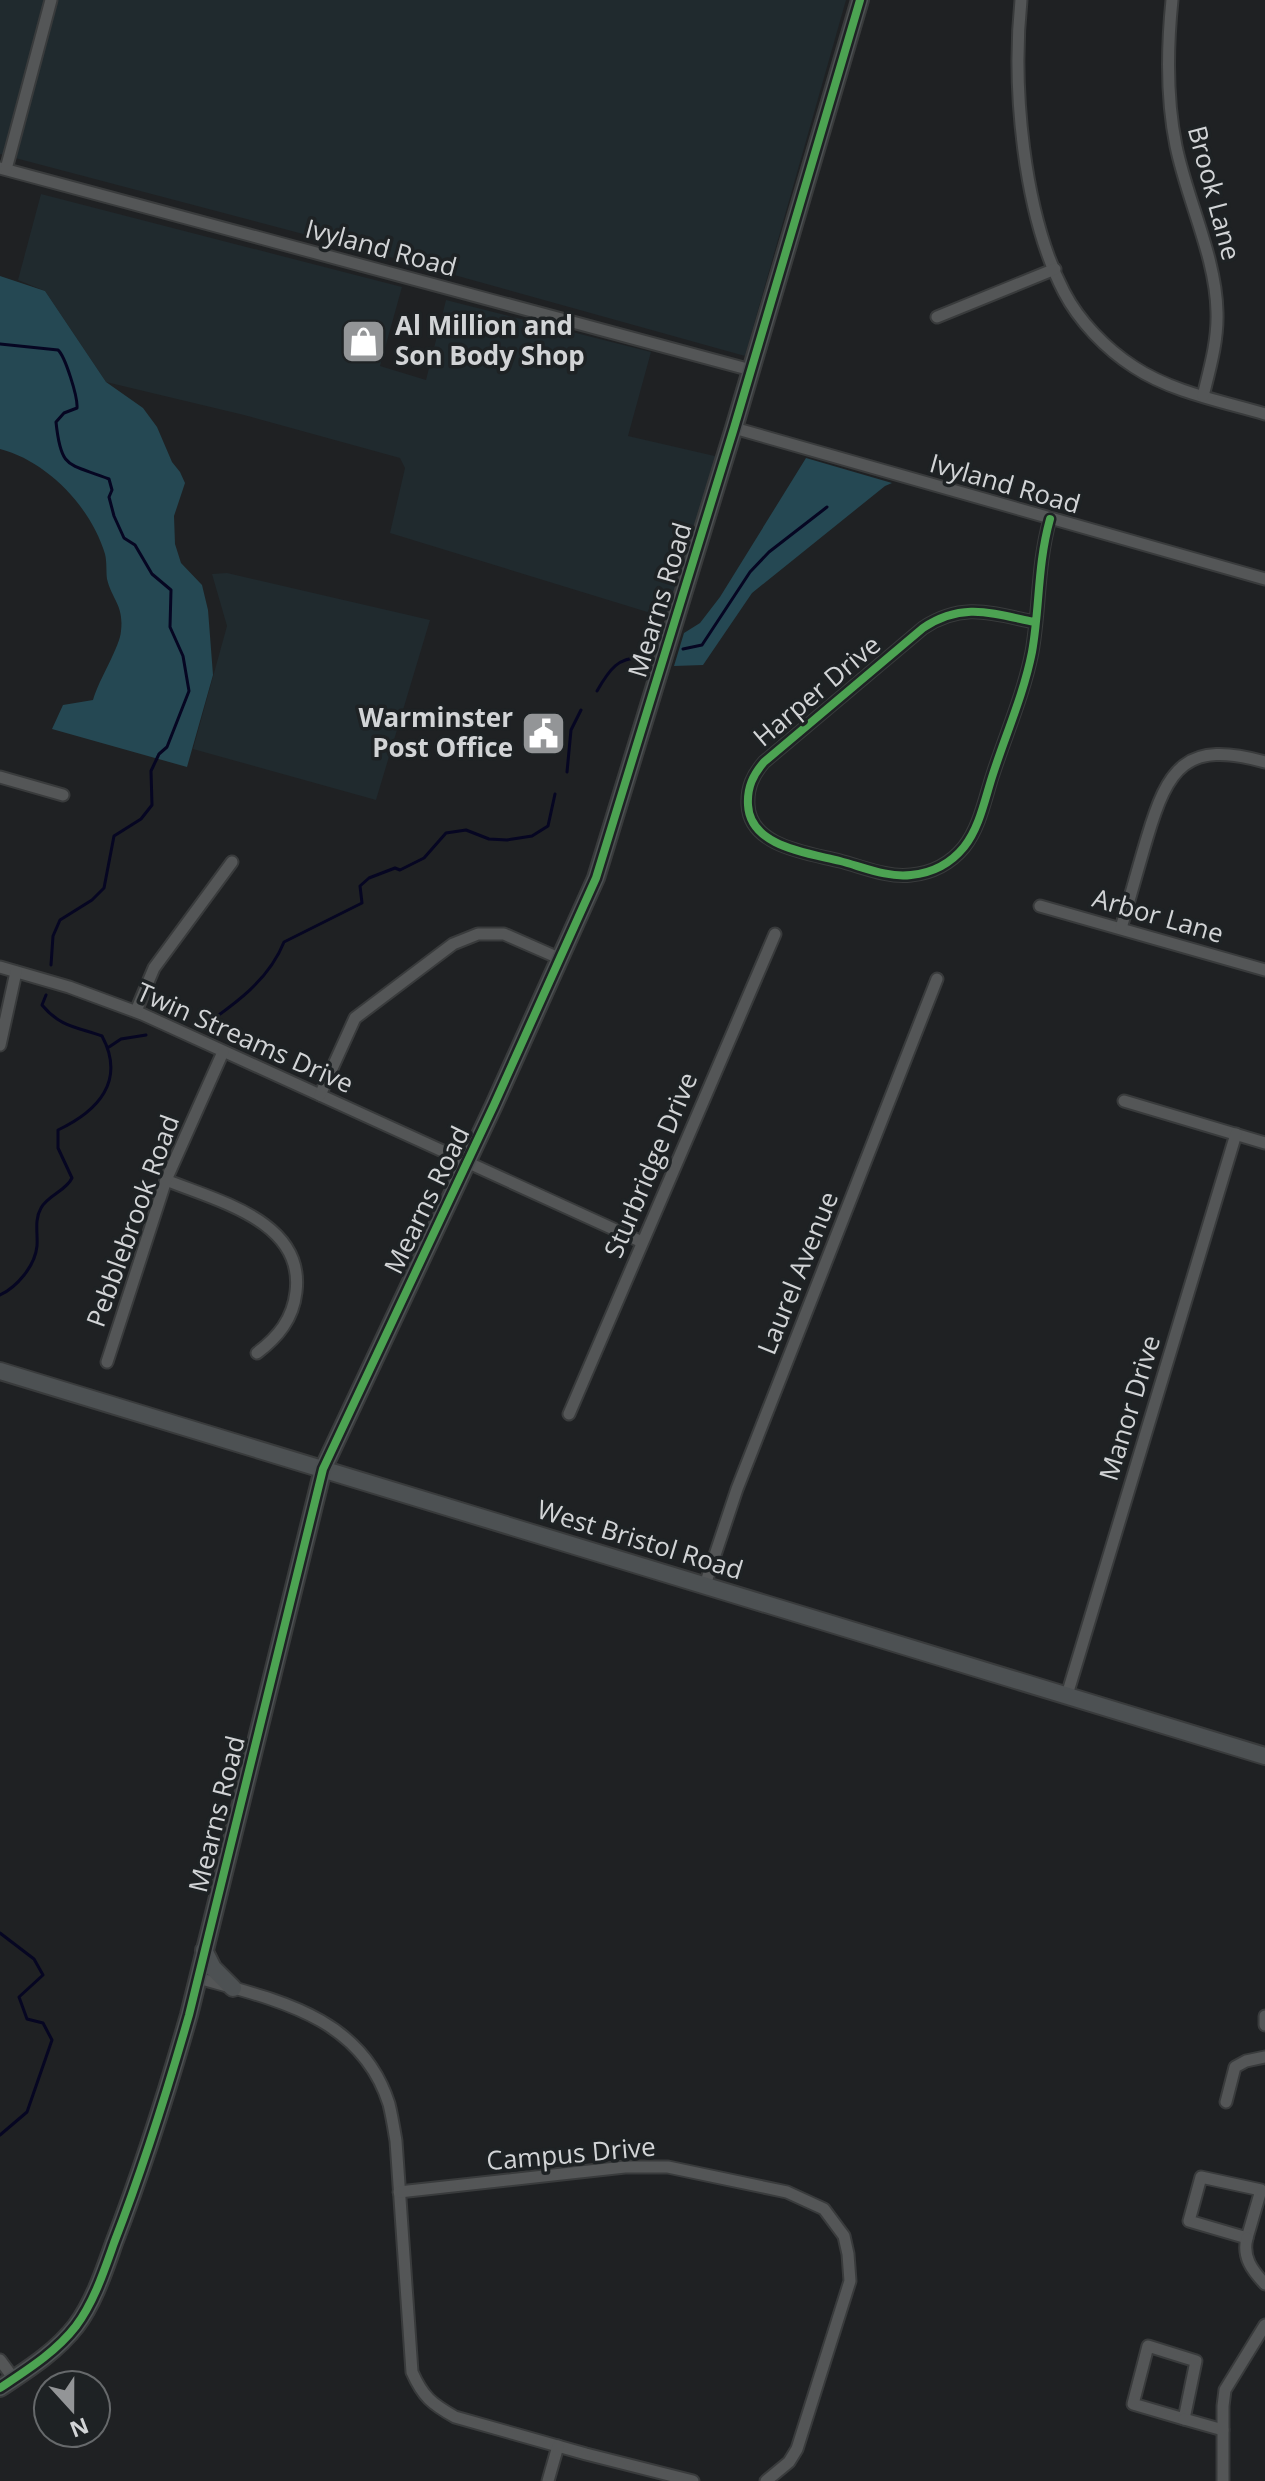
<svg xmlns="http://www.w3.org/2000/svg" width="1265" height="2481" font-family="'Open Sans',sans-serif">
  <rect width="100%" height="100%" fill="#1f2123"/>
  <g fill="#202a2e">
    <polygon points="0,0 846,0 745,356 375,253 0,154"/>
    <polygon points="41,194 402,287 380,366 426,380 446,300 651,352 628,436 719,457 667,618 390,533 405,468 400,458 244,415 106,382 45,291 18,280"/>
    <polygon points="227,573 430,620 376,800 193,749 227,626 212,574"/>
  </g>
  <g fill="#254853">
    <path d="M0,276L45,291L106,382L143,408L157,427L172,462L180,472L185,483L174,516L175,544L181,563L202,585L208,610L213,675L187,767L52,729L63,705L93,700C99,679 120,647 121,631C124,605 112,600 107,579C106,571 107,562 105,554C91,507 47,461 0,449Z"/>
    <polygon points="806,458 892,483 885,486 752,593 703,665 674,666 684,633 700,623 720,597"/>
  </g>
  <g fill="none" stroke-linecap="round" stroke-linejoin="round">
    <g stroke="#060622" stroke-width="3">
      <path d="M0,344L58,350C65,356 78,397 77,408L64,413L56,422C61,471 69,463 109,479L112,490L109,497L114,516L124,538L135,545L152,574L171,590L170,627L183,656L189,691L167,747L159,754L151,771L152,805L141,819L114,836L104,888L92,900L60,920L53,936L51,965"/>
      <polyline points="683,649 702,645 750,572 769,552 827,507"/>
      <path d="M597,691C609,670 618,656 644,658"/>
      <polyline points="567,772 571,730 581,710"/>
      <path d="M202,1027C235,1004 269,980 284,942L362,903L360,886L369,878L395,868L400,870L424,858L446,833L466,830L489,839L507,840L532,836L548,826L555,794"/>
      <polyline points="109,1047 121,1039 146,1035"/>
      <path d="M0,1295C17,1287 35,1266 37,1246C38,1234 34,1220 41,1208C48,1195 66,1191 72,1178L58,1148V1130C98,1111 126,1081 102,1036C77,1027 60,1027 42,1005L46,995"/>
      <polyline points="0,1933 34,1959 43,1975 19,1997 27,2019 43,2023 52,2040 27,2112 0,2135"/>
    </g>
    <defs>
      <g id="street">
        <path d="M1021,0C1012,87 1023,213 1064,292C1079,321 1106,349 1134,367C1172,392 1221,401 1265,414"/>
        <path d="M1172,0C1167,49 1166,97 1176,146C1187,200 1216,257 1217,312C1218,340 1210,368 1203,396"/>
        <polyline points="0,168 751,370"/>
        <polyline points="6,169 51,0"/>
        <polyline points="937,317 1055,269"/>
        <polyline points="734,428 1265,579"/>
        <path d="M1034,622C991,613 962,602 923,628L764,762C753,775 747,787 748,805C750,847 809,853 840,861C863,867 888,878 911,875C932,873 951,863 964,847C980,827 985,798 993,774C1006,734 1024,693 1032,652C1040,607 1037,566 1050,519"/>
        <polyline points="0,777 63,795"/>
        <polyline points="1040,906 1265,970"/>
        <path d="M1121,928C1130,898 1138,868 1147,838C1168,767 1186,740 1265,762"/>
        <polyline points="0,967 69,987 142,1014 642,1242"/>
        <polyline points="136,1011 154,968 232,862"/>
        <polyline points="0,1045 16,972"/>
        <polyline points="320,1095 355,1018 453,944 478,934 504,934 561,959"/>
        <polyline points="1124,1101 1265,1143"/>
        <path d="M166,1180C217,1201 305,1221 296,1292C293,1319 278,1337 257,1353"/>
        <polyline points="107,1362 166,1180 223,1052"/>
        <polyline points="569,1414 775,934"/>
        <polyline points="705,1585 737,1489 937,979"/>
        <polyline points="1067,1695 1236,1134"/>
        <path d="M198,1978C276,2000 361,2016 389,2104C392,2116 394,2129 396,2141L412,2372C423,2397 432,2404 455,2417L586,2454L693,2481"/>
        <polyline points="1265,2016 1265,2025"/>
        <polyline points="1226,2102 1235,2067 1246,2061 1265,2057"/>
        <polygon points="1201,2177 1261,2190 1247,2238 1189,2221"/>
        <polyline points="399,2192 625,2167 668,2167 787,2192 824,2209 844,2236 848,2254 850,2281 797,2449 789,2462 766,2481"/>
        <path d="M1247,2238C1242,2257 1252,2270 1265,2284"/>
        <polygon points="1148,2346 1196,2361 1184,2419 1133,2404"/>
        <polyline points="0,2360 14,2379"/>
        <polyline points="1184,2419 1223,2430"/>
        <polyline points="548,2481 558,2446"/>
        <polyline points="1223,2481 1223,2406 1225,2390 1265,2325"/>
      </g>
      <g id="secondary">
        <polyline points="0,1371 1265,1756"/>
        <polyline points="204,1950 213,1968 233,1988"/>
        <path d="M0,2388C27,2370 56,2352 76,2326C94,2302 104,2271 114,2243C143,2168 167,2092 189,2015L323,1469L494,1105L596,878L734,428L860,0"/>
      </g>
    </defs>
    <use href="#street" stroke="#393b3c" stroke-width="15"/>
    <use href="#secondary" stroke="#393b3c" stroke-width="20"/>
    <use href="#street" stroke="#545657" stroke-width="11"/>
    <use href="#secondary" stroke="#4d5153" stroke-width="16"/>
    <defs>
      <g id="cycleway">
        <path d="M1034,622C991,613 962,602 923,628L764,762C753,775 747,787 748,805C750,847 809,853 840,861C863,867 888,878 911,875C932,873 951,863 964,847C980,827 985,798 993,774C1006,734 1024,693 1032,652C1040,607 1037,566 1050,519"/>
        <path d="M0,2388C27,2370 56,2352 76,2326C94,2302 104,2271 114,2243C143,2168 167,2092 189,2015L323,1469L494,1105L596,878L734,428L860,0"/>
      </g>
    </defs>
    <use href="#cycleway" stroke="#1e2224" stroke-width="13"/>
    <use href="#cycleway" stroke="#4ca352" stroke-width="8"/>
  </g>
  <defs>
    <symbol id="shop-square" viewBox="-11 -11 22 22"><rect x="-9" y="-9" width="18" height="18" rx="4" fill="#939597" stroke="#1e2224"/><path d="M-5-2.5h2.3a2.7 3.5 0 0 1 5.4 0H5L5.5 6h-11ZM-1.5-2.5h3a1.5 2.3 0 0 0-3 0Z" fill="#fff"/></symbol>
    <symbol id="civic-square" viewBox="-11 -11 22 22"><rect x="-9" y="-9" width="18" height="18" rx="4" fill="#939597" stroke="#1e2224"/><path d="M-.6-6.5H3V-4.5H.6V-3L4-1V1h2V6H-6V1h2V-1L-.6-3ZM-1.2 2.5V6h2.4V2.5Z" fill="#fff"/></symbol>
  </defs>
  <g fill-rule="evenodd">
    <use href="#shop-square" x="338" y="316" width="51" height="51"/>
    <use href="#civic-square" x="518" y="708" width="51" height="51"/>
  </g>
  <g text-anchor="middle" stroke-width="7" stroke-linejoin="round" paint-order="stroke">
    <g font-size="26" fill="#d2d4d6" stroke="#1e2224">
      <text transform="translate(1214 193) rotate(75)" y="9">Brook Lane</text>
      <text transform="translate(381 248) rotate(15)" y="9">Ivyland Road</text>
      <text transform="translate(1005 484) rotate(16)" y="9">Ivyland Road</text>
      <text transform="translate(660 600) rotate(-73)" y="9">Mearns Road</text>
      <text transform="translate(817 691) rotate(-40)" y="9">Harper Drive</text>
      <text transform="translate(1158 916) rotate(16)" y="9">Arbor Lane</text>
      <text transform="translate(245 1038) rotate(24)" y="9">Twin Streams Drive</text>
      <text transform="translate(651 1165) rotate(-67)" y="9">Sturbridge Drive</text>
      <text transform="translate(427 1200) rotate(-64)" y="9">Mearns Road</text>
      <text transform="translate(133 1221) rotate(-70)" y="9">Pebblebrook Road</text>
      <text transform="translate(798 1273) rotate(-68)" y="9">Laurel Avenue</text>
      <text transform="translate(1130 1408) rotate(-73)" y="9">Manor Drive</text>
      <text transform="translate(640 1540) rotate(17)" y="9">West Bristol Road</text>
      <text transform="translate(217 1814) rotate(-76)" y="9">Mearns Road</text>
      <text transform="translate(571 2154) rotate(-5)" y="9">Campus Drive</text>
    </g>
    <g font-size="26" font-weight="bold" fill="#d2d4d6" stroke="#1e2224" text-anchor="start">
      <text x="395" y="335">Al Million and<tspan x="395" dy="30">Son Body Shop</tspan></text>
      <text x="513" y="727" text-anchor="end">Warminster<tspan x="513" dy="30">Post Office</tspan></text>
    </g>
  </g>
  <g transform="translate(72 2409) rotate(159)"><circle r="38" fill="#1e2224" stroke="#66696b" stroke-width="2"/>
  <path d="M0-6L14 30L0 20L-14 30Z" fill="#939597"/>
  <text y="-12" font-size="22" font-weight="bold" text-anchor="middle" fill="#d2d4d6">N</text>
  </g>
</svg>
